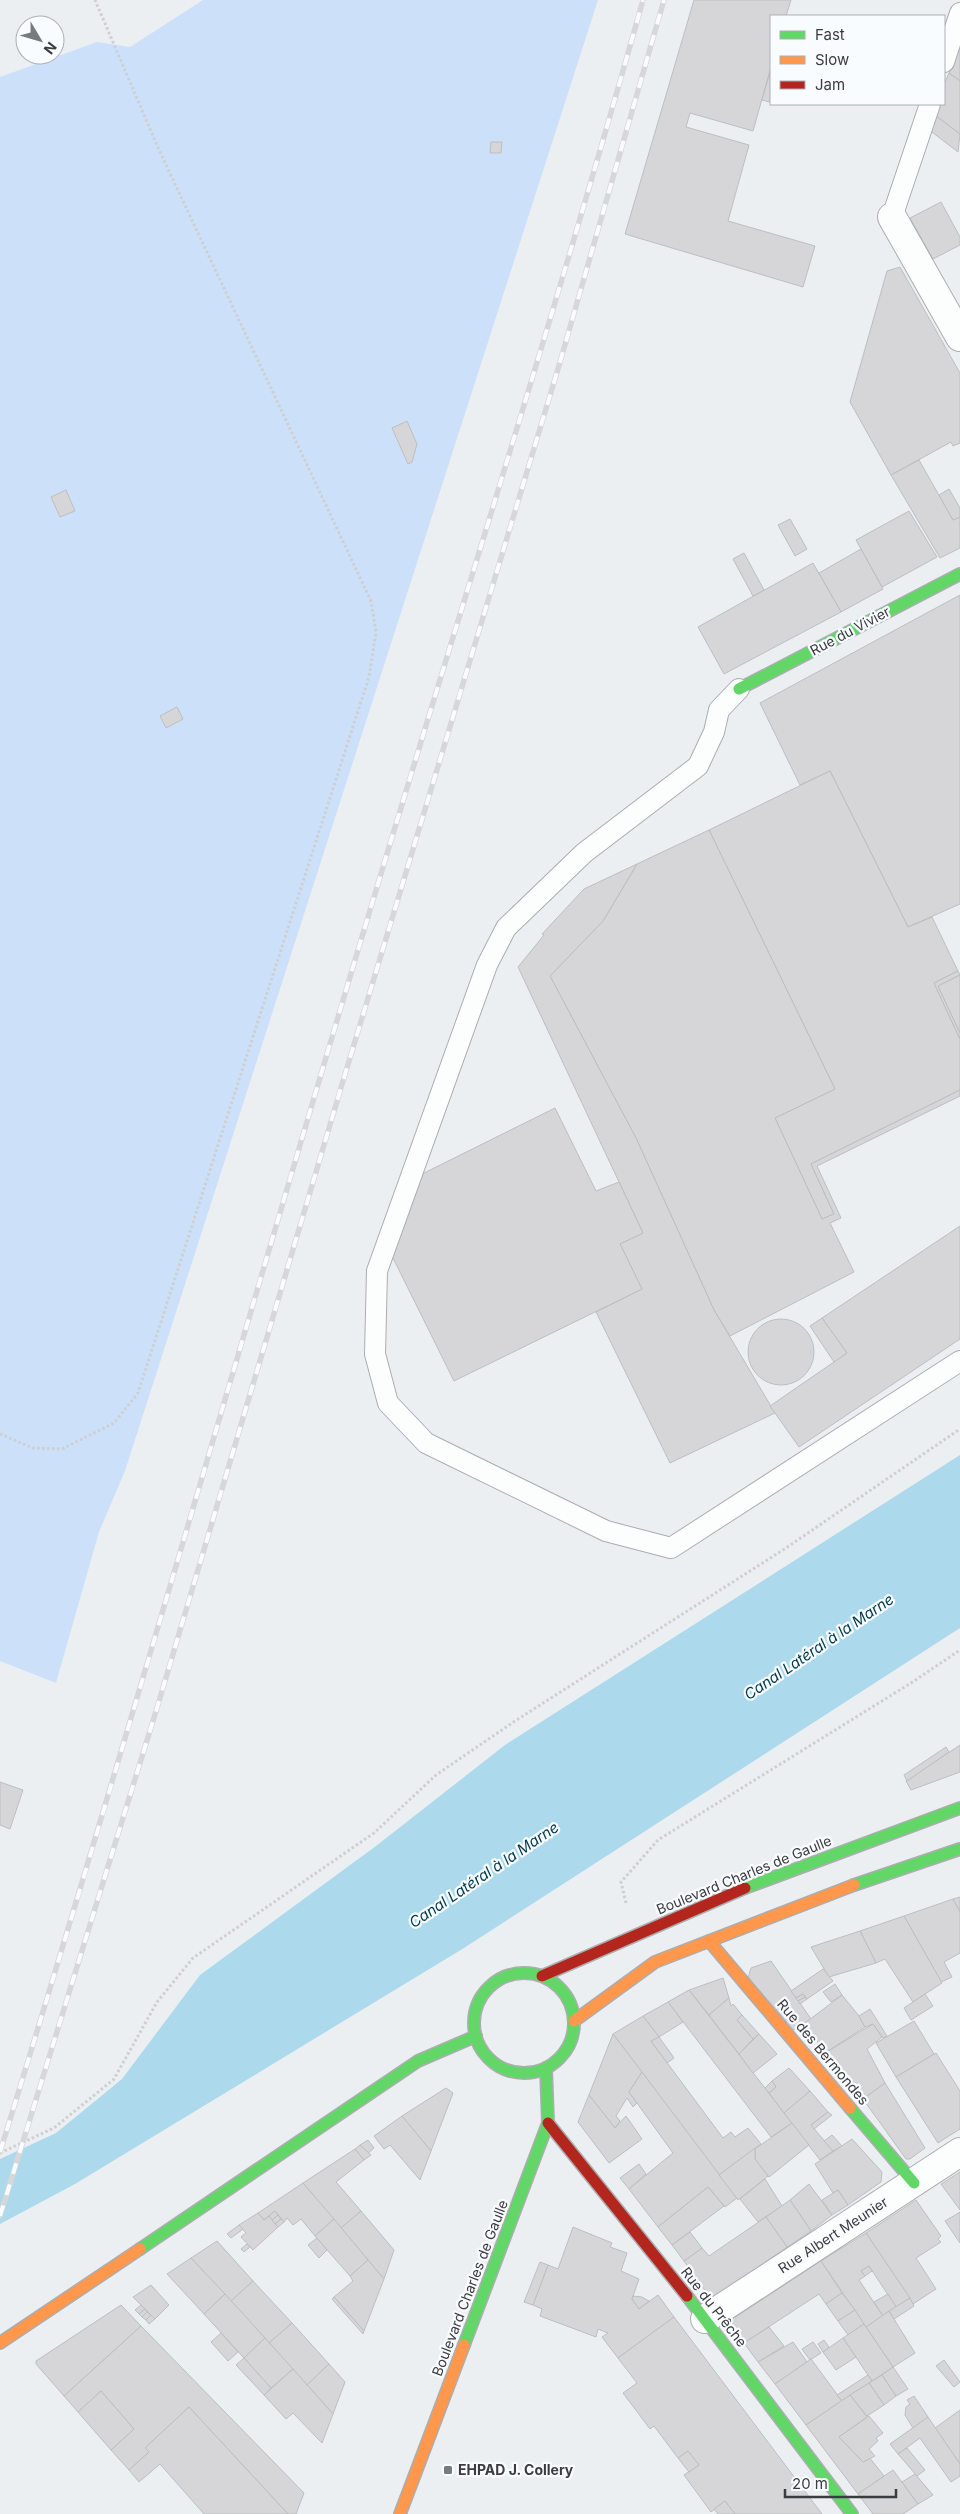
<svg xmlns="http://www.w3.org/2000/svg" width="960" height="2514" font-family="Inter,sans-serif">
  <rect width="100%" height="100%" fill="#eceff2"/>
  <polygon fill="#cce1f9" points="203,0 598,0 125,1471 99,1532 56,1683 0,1661 0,77 97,42 130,47"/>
  <polygon fill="#add9ec" points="960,1455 960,1628 464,1948 75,2184 0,2224 0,2159 56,2133 122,2079 200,1975 376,1846 505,1745"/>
  <g fill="#d6d6d8" stroke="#bdbebf">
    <polygon points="694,0 791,0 786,16 771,16 771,67 753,131 690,113 686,127 749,145 728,221 815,246 803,287 625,234"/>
    <polygon points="960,45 960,81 949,73"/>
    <polygon points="770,72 771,96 769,102 762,100"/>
    <polygon points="949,73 960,81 960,134 932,113 936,104 944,104 944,84"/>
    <polygon points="932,113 960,134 958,152 928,129"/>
    <polygon points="491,142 502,142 501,153 490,153"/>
    <polygon points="941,202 960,237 960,245 933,259 910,218"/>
    <polygon points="900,267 960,373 960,443 953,446 951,442 891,475 850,402 887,271"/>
    <polygon points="407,421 417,444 412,462 408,464 392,428"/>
    <polygon points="919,460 953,520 960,517 960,548 940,558 891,475"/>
    <polygon points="949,489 960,508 960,517 953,520 939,495"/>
    <polygon points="66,490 75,511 60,517 51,497"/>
    <polygon points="909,511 937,557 882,587 856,540"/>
    <polygon points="790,519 807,549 795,556 778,525"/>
    <polygon points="861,549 883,589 841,612 819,573"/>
    <polygon points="744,553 764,590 753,596 733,559"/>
    <polygon points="813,563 841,612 724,674 698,627"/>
    <polygon points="960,595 960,904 908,927 830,771 800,785 760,703"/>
    <polygon points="177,707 183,719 166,728 160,716"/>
    <polygon points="830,771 908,927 932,917 958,971 934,983 960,1039 960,1090 811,1164 834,1214 822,1219 775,1118 835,1089 709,830"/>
    <polygon points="709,830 835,1089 775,1118 822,1219 834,1214 811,1164 960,1090 960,1096 817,1166 841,1218 830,1223 854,1272 730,1336 714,1310 636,1138 550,976 603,921 637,864"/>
    <polygon points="637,864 603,921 550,976 636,1138 714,1310 775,1413 670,1463 596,1312 642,1289 620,1244 643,1233 518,967 544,935 542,934 584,889"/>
    <polygon points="958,971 960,975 938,986 960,1033 960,1039 934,983"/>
    <polygon points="960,975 960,1033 938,986"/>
    <polygon points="555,1108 596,1191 619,1182 643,1233 620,1244 642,1289 454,1381 391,1254 414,1178"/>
    <polygon points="960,1226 960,1339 799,1447 770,1406 847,1353 822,1318"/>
    <polygon points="822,1318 847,1353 834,1362 810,1326"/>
    <circle cx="781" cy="1352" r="33"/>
    <polygon points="960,1745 960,1772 911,1790 906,1781"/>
    <polygon points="946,1747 949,1752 907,1781 904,1775"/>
    <polygon points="0,1782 23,1790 10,1829 0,1825"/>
    <polygon points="960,1897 960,1912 953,1899"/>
    <polygon points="953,1899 960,1912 960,1953 944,1962 952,1977 941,1982 904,1916"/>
    <polygon points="904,1916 942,1983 913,2002 885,1959 876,1963 860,1931"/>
    <polygon points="860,1931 876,1963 829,1977 811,1947"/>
    <polygon points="771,1961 811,2019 794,2030 748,1978 751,1968"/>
    <polygon points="823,1969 833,1981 807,1999 803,1994 796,1998 791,1991"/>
    <polygon points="723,1978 729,1998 709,2015 689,1990"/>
    <polygon points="835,1984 842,1995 831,2002 823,1992"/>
    <polygon points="689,1990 792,2123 771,2137 668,2002"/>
    <polygon points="803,1994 805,1997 798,2001 796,1998"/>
    <polygon points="925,1994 933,2006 911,2020 904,2008"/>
    <polygon points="842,1995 859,2016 865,2027 825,2053 805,2023"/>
    <polygon points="805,1997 807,1999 800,2004 798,2001"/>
    <polygon points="729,1998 731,2006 733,2004 742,2015 737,2020 753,2039 739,2054 709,2015"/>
    <polygon points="668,2002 683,2022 659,2037 643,2016"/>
    <polygon points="870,2009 887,2036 883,2038 873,2024 865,2027 859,2016"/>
    <polygon points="742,2015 759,2034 753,2039 737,2020"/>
    <polygon points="643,2016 659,2037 651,2041 723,2138 731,2132 735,2137 748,2128 761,2144 719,2175 613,2034"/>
    <polygon points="914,2021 934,2054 896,2077 876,2043"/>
    <polygon points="873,2024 882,2037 867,2049 885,2083 863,2099 846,2084 825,2053"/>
    <polygon points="613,2034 642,2072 629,2092 637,2103 633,2107 627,2098 616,2116 620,2121 615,2128 589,2095"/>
    <polygon points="759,2034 777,2054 753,2073 739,2054"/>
    <polygon points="659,2037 674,2058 667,2063 651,2041"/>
    <polygon points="936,2053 960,2091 960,2129 938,2143 896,2077"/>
    <polygon points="789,2068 810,2091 784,2113 769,2093 776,2087 772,2081"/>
    <polygon points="642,2072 737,2198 725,2207 708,2187 658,2227 629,2189 673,2153 629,2092"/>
    <polygon points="772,2081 776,2087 769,2093 765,2088"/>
    <polygon points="885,2083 925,2148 910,2159 906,2159 863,2099"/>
    <polygon points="446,2088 453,2093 431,2151 402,2116"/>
    <polygon points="810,2091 828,2112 811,2125 833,2151 820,2160 784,2113"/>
    <polygon points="589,2095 615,2128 626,2116 642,2139 609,2163 578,2122"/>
    <polygon points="828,2112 832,2115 814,2129 811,2125"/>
    <polygon points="402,2116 431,2151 420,2180 390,2145 384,2149 374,2136"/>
    <polygon points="792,2123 809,2145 769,2177 755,2159 755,2149"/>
    <polygon points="832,2135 842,2146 833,2151 824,2141"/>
    <polygon points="852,2139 882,2172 881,2182 848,2205 838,2190 833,2193 815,2164"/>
    <polygon points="368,2140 374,2148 367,2154 360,2145"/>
    <polygon points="360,2145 371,2155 364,2160 355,2149"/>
    <polygon points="755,2148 755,2159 768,2176 738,2200 719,2175"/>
    <polygon points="355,2149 364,2160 336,2182 361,2211 341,2228 303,2183"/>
    <polygon points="639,2164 646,2174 629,2189 620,2178"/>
    <polygon points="960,2172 960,2210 941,2184"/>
    <polygon points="765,2179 782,2206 758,2222 740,2199"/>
    <polygon points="303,2183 334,2219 315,2236 301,2219 293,2225 287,2218 284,2222 275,2211 264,2220 258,2213"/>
    <polygon points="809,2184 832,2215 811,2231 790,2200"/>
    <polygon points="708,2187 724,2206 672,2245 658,2227"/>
    <polygon points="838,2190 848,2205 832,2215 822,2200"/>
    <polygon points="790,2200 811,2231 787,2247 766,2217"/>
    <polygon points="916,2200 941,2236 938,2239 941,2242 916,2258 936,2289 913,2304 866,2233"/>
    <polygon points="275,2211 278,2215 272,2220 269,2216"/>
    <polygon points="361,2211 394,2250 384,2279 341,2228"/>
    <polygon points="960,2212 960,2243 945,2221"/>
    <polygon points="258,2213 264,2220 269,2216 278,2227 253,2250 241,2237 246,2233 239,2225"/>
    <polygon points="278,2215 281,2219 275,2224 272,2220"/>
    <polygon points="766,2217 787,2247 717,2296 709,2296 684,2261 702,2248 709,2256"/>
    <polygon points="281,2219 284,2222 278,2227 275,2224"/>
    <polygon points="334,2219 368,2260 350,2276 315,2236"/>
    <polygon points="239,2225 243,2229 231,2238 227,2234"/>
    <polygon points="573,2227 612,2243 610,2247 627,2253 621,2271 639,2279 632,2299 639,2309 658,2295 674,2317 618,2358 602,2337 608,2333 598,2329 596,2337 540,2316 542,2309 533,2305 548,2265 558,2269"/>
    <polygon points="690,2232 702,2248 684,2261 672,2245"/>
    <polygon points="866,2233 910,2298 896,2307 869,2266 861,2271 865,2276 859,2280 883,2316 866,2327 821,2261"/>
    <polygon points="317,2238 327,2250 319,2258 308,2245"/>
    <polygon points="217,2241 253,2281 231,2301 191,2258"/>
    <polygon points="247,2244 250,2247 244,2252 241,2249"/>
    <polygon points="191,2258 225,2294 204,2314 167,2274"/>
    <polygon points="368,2260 384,2279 364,2331 334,2297 353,2281 350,2276"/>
    <polygon points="821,2261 842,2293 826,2304 819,2294 744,2343 728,2322"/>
    <polygon points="540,2262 548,2265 533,2305 524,2302"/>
    <polygon points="869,2266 872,2271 865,2276 861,2271"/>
    <polygon points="253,2281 292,2323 269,2343 231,2301"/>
    <polygon points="151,2285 169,2305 155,2319 133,2297"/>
    <polygon points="842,2293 855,2310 838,2321 826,2304"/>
    <polygon points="225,2294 265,2338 244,2358 204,2314"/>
    <polygon points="888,2294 896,2307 883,2316 874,2302"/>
    <polygon points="633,2296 642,2297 649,2301 639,2309 632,2299"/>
    <polygon points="334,2297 364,2331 363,2334 332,2299"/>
    <polygon points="910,2298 914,2306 894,2319 889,2311"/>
    <polygon points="121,2305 141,2326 64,2396 36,2364 36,2361"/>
    <polygon points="141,2305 145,2309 139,2314 135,2310"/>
    <polygon points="145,2309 147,2312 142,2317 139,2314"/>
    <polygon points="855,2310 864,2324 848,2335 838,2321"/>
    <polygon points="889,2311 915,2353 893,2367 866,2327"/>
    <polygon points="147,2312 151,2315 146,2320 142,2317"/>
    <polygon points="151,2315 155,2319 149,2324 146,2320"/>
    <polygon points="674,2317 822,2514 735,2514 725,2501 711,2512 684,2475 699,2465 688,2451 678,2458 654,2426 650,2429 623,2393 637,2383 618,2358"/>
    <polygon points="292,2323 329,2364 307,2385 269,2343"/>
    <polygon points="864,2324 893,2367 872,2381 843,2338"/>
    <polygon points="141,2326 304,2493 296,2514 288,2514 189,2407 145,2448 149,2452 129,2470 111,2450 134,2429 101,2391 78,2412 64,2396"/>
    <polygon points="769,2327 784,2346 758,2362 744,2343"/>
    <polygon points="221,2333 238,2352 228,2361 211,2342"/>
    <polygon points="265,2338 293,2369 271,2388 244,2358"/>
    <polygon points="843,2338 856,2357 836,2370 823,2352"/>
    <polygon points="824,2340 829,2347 823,2352 818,2344"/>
    <polygon points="793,2342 807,2362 775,2384 758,2362"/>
    <polygon points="813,2342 821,2353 810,2360 802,2349"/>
    <polygon points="244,2358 271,2388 264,2395 236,2365"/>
    <polygon points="811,2359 842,2401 806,2425 775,2384"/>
    <polygon points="944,2360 960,2382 954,2387 936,2366"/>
    <polygon points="329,2364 345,2382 333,2414 307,2385"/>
    <polygon points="893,2367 908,2389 896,2396 882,2375"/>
    <polygon points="293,2369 333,2414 322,2443 293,2413 286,2419 264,2395"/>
    <polygon points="868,2375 872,2381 842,2401 837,2395"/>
    <polygon points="882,2375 896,2396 884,2405 869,2383"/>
    <polygon points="869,2383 884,2405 867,2416 850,2395"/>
    <polygon points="101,2391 134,2429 111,2450 78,2412"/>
    <polygon points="850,2395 867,2417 839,2437 863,2462 869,2457 884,2476 858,2494 806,2425"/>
    <polygon points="914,2396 928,2417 913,2428 905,2415 906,2407 910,2404 907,2400"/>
    <polygon points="189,2407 288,2514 204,2514 160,2464 139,2482 129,2470 149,2452 145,2448"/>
    <polygon points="960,2410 960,2464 935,2428"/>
    <polygon points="869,2416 883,2433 876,2438 878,2441 869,2449 875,2456 863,2462 839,2437"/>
    <polygon points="928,2417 960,2464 960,2476 951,2482 920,2438 898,2454 890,2444"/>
    <polygon points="907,2448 925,2470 917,2476 898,2454"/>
    <polygon points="688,2451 699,2465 689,2472 678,2458"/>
    <polygon points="893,2470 918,2504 903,2514 873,2514 858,2494"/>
    <polygon points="915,2474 933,2495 918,2504 902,2482"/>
    <polygon points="725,2501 735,2514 718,2514 714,2509"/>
  </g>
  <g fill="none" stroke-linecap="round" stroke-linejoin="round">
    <defs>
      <g id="lane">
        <polyline points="944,62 960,13"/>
        <polyline points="892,217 930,104"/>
        <polyline points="739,689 719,710 714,732 698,766 584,853 506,928 487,965 377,1271 375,1354 388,1403 426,1443 606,1531 671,1548 960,1361"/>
      </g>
      <g id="street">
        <polyline points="892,217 960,337"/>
        <polyline points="705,2319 960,2152"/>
      </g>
      <g id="fast">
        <polyline points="739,689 960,574"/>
        <polyline points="854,1885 960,1849"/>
        <polyline points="745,1888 960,1808"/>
        <circle cx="524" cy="2023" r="50"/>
        <polyline points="850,2108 914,2183"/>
        <polyline points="140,2249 418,2061 476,2036"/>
        <polyline points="687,2296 852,2514"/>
        <polyline points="464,2345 548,2123 546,2068"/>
      </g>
      <g id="slow">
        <polyline points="709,1941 850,2108"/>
        <polyline points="574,2021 655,1962 854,1885"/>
        <polyline points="0,2343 140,2249"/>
        <polyline points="400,2514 464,2345"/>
      </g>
      <g id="jam">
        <polyline points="542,1976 745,1888"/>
        <polyline points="548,2123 687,2296"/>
      </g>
    </defs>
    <use href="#lane" stroke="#abaeb1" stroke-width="22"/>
    <use href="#street" stroke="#abaeb1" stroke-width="30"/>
    <use href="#fast" stroke="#abaeb1" stroke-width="14"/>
    <use href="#slow" stroke="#abaeb1" stroke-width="14"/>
    <use href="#jam" stroke="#abaeb1" stroke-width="14"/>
    <g stroke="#cecfd1" stroke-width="3" stroke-dasharray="2.5 2.5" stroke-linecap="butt">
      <polyline points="0,1434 33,1448 62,1449 114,1423 138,1393 369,677 376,632 371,601 159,150 95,0"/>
      <polyline points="626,1903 621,1882 658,1840 911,1683 960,1650"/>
      <polyline points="0,2153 54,2128 114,2079 157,2002 193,1958 374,1833 436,1775 515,1721 786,1548 960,1429"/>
    </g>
    <use href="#lane" stroke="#fcfdfd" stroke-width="20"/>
    <use href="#street" stroke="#fcfdfd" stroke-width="28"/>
    <use href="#fast" stroke="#63d668" stroke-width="11"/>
    <use href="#slow" stroke="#ff974d" stroke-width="11"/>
    <use href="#jam" stroke="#b3261e" stroke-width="11"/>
    <defs>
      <g id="rail">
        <path d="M0,2152C130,1732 250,1308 377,887C466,591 560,297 643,0"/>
        <polyline points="0,2216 157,1708 343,1081 558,369 664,0"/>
      </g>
    </defs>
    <use href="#rail" stroke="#d6d7d8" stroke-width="5.5"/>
    <use href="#rail" stroke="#f9fcff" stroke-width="4" stroke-dasharray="11" stroke-linecap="butt"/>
  </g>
  <rect fill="#787b7e" stroke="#f9fcff" stroke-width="2" x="443" y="2465" width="10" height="10" rx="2.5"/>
  <g text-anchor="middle" stroke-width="4.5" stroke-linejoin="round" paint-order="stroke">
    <g font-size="14" fill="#3a3c3f" stroke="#f9fcff">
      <text transform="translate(850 631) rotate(-28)" y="5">Rue du Vivier</text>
      <text transform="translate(744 1875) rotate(-22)" y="5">Boulevard Charles de Gaulle</text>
      <text transform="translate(823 2052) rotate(50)" y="5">Rue des Bermondes</text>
      <text transform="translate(833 2235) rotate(-33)" y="5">Rue Albert Meunier</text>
      <text transform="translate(470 2288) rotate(-69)" y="5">Boulevard Charles de Gaulle</text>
      <text transform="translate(714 2307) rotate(52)" y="5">Rue du Prêche</text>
    </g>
    <g font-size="14" font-weight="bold" fill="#3a3c3f" stroke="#f9fcff" text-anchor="start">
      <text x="458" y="2475">EHPAD J. Collery</text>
    </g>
    <g font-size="15" font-style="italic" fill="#00394b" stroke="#f9fcff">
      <text transform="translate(819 1647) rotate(-34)" y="5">Canal Latéral à la Marne</text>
      <text transform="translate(484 1875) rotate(-34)" y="5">Canal Latéral à la Marne</text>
    </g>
  </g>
  <rect x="770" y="15" width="175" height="90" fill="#f9fcff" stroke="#adafb2"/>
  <rect x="780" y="31" width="25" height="8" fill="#63d668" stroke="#adafb2"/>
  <text x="815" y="40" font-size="15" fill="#3a3c3f">Fast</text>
  <rect x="780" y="56" width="25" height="8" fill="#ff974d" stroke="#adafb2"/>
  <text x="815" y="65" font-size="15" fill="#3a3c3f">Slow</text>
  <rect x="780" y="81" width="25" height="8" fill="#b3261e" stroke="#adafb2"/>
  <text x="815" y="90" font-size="15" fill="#3a3c3f">Jam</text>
  <g transform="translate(40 40) rotate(128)"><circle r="24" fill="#f9fcff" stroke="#adafb2"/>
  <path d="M0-4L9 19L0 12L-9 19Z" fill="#787b7e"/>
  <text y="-8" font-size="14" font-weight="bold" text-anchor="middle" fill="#3a3c3f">N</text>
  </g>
  <path d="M785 2489v8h111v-8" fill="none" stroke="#3a3c3f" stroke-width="2.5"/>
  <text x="792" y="2489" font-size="15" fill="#3a3c3f" stroke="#f9fcff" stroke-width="4" paint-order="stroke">20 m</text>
</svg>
